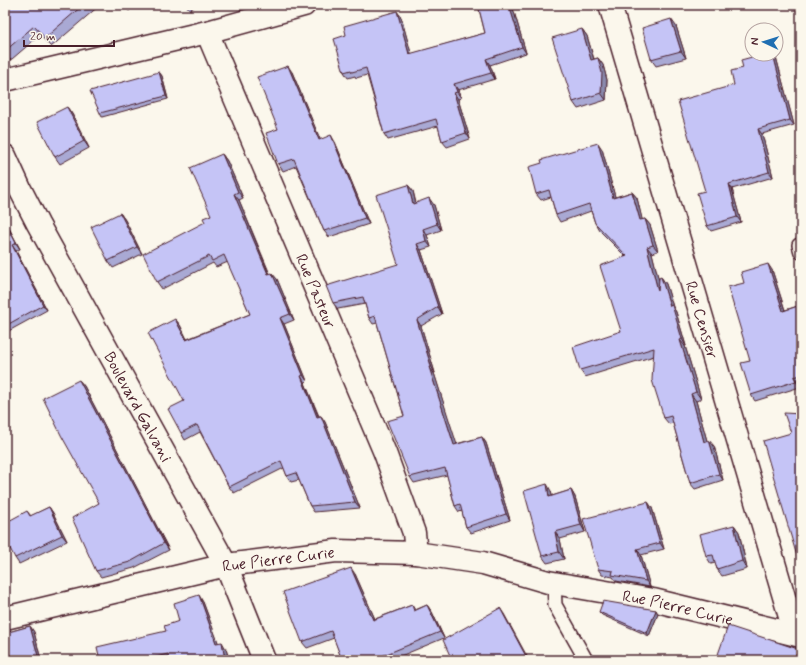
<svg xmlns="http://www.w3.org/2000/svg" width="806" height="665" font-family="Mynerve,sans-serif">
  <rect width="100%" height="100%" fill="#fbf7ec"/>
  <filter id="ink" filterUnits="userSpaceOnUse"><feTurbulence type="fractalNoise" baseFrequency=".025" numOctaves="2"/><feDisplacementMap in="SourceGraphic" scale="8" xChannelSelector="R" yChannelSelector="G"/><feConvolveMatrix kernelMatrix="1 2 1 2 8 2 1 2 1" color-interpolation-filters="sRGB"/></filter>
  <g filter="url(#ink)">
    <g fill="none" stroke-linecap="round" stroke-linejoin="round">
      <defs>
        <g id="service">
          <polyline points="799,245 801,252"/>
          <polyline points="554,582 555,605 586,660"/>
        </g>
        <g id="minor">
          <path id="s1" d="M610,5L795,634"/>
          <path id="s2" d="M207,32L385,453L414,533L416,553"/>
          <polyline points="5,80 207,32 304,5"/>
          <path id="s3" d="M5,156L20,189L38,224L226,565L264,660"/>
          <path id="s4" d="M5,618L226,565L336,551L416,553L483,563L548,582L653,600L801,636"/>
        </g>
      </defs>
      <use href="#service" stroke="#4a1f2b" stroke-width="16"/>
      <use href="#minor" stroke="#4a1f2b" stroke-width="25"/>
      <use href="#service" stroke="#fbf7ec" stroke-width="13"/>
      <use href="#minor" stroke="#fbf7ec" stroke-width="22"/>
    </g>
    <g fill="#a9a9d4" stroke="#4a1f2b">
      <polygon points="5,5 100,5 51,47 40,35 12,59 5,61"/>
      <polygon points="124,5 135,5 129,11"/>
      <polygon points="186,5 196,5 190,10"/>
      <polygon points="478,5 512,5 526,53 490,65 495,79 458,90 461,98 458,99 470,139 447,147 442,141 438,126 388,140 384,134 367,75 356,78 355,76 348,78 344,72 346,35 401,17 411,54 485,33"/>
      <polygon points="676,26 686,58 656,66 651,59"/>
      <polygon points="582,29 587,36 594,59 598,58 603,65 607,80 606,100 578,109 573,102"/>
      <polygon points="776,57 794,125 762,134 773,177 732,189 741,222 711,231 707,226 734,85 743,68"/>
      <polygon points="159,72 162,76 168,99 102,117 100,113"/>
      <polygon points="292,72 320,140 335,142 369,224 329,237 324,231 296,166 283,171 278,164 278,129"/>
      <polygon points="67,107 72,114 89,148 60,164 55,157"/>
      <polygon points="602,149 615,197 632,192 637,198 642,220 645,219 650,225 658,251 652,253 659,282 661,277 666,284 673,307 676,312 686,346 685,346 701,399 696,401 707,441 714,446 723,480 695,489 690,483 673,423 669,424 664,418 654,356 585,377 580,370 621,331 626,257 599,230 595,223 591,211 560,222 556,215 551,197 541,200 536,194"/>
      <polygon points="222,154 227,161 243,198 239,200 270,274 277,279 294,320 284,324 307,381 305,383 319,416 321,416 325,422 360,508 314,512 310,506 299,480 291,482 287,476 284,468 234,493 229,487 200,432 185,440 181,433 184,401 175,319 180,325 187,339 250,314 228,262 216,267 213,263 162,289 157,282 211,215"/>
      <polygon points="408,185 413,191 416,203 434,205 441,230 427,235 431,247 421,250 442,314 421,326 435,373 434,373 456,444 482,437 486,443 510,520 471,533 466,527 462,511 459,512 455,506 447,475 414,483 410,477 404,416 377,323 373,324 369,318 365,304 338,309 333,303 398,264"/>
      <polygon points="120,213 125,220 142,254 113,268 108,261"/>
      <polygon points="5,221 20,249 16,251 47,310 5,333"/>
      <polygon points="772,270 785,310 801,305 801,383 799,383 800,387 755,401 751,395 750,361 744,283"/>
      <polygon points="79,380 84,386 169,550 134,568 101,577 96,571 99,503"/>
      <polygon points="571,490 575,497 585,532 560,539 564,559 547,563 542,556 551,491 552,496"/>
      <polygon points="648,502 652,508 664,549 641,555 650,587 616,581 613,577 602,575 598,569"/>
      <polygon points="49,507 53,513 67,541 19,564 15,558 27,511 31,516"/>
      <polygon points="734,525 739,532 747,569 722,576 717,569 715,563 711,564 706,556"/>
      <polygon points="355,574 375,619 412,605 415,610 427,605 432,612 444,638 391,660 342,660 334,638 307,648 302,642"/>
      <polygon points="203,602 218,643 226,649 229,660 100,660 166,631"/>
      <polygon points="656,610 658,614 649,636 602,615 599,612"/>
      <polygon points="30,626 34,632 41,660 5,660 5,633"/>
    </g>
    <g fill="#8a89ac" stroke="#4a1f2b">
      <polygon points="509,5 512,5 526,53 522,47"/>
      <polygon points="397,11 401,17 413,60 409,54"/>
      <polygon points="671,19 676,26 686,58 681,51"/>
      <polygon points="582,29 587,36 596,67 591,60"/>
      <polygon points="773,54 774,54 776,57 794,125 790,120"/>
      <polygon points="598,58 603,65 607,80 606,100 601,93"/>
      <polygon points="486,59 490,65 495,79 491,73"/>
      <polygon points="288,66 292,72 323,146 319,140"/>
      <polygon points="159,72 162,76 168,99 166,96"/>
      <polygon points="454,84 458,90 461,98 457,92"/>
      <polygon points="454,93 458,99 470,139 466,133"/>
      <polygon points="67,107 72,114 89,148 84,141"/>
      <polygon points="758,129 762,134 773,177 769,172"/>
      <polygon points="331,135 335,142 369,224 365,218"/>
      <polygon points="598,143 602,149 617,204 613,198"/>
      <polygon points="222,154 227,161 243,198 238,192"/>
      <polygon points="729,184 732,189 741,222 737,217"/>
      <polygon points="408,185 413,191 417,210 413,204"/>
      <polygon points="632,192 637,198 644,227 640,220"/>
      <polygon points="234,194 239,200 272,281 268,274"/>
      <polygon points="429,198 434,205 441,230 437,224"/>
      <polygon points="120,213 125,220 142,254 137,247"/>
      <polygon points="645,219 650,225 658,251 653,245"/>
      <polygon points="5,221 7,224 20,249 16,243"/>
      <polygon points="423,229 427,235 431,247 426,241"/>
      <polygon points="417,244 421,250 442,314 438,307"/>
      <polygon points="12,245 16,251 47,310 43,305"/>
      <polygon points="647,247 652,253 663,297 658,291"/>
      <polygon points="768,264 772,270 787,317 783,311"/>
      <polygon points="272,273 277,279 294,320 290,314"/>
      <polygon points="661,277 666,284 673,307 676,312 686,346 682,339 670,306"/>
      <polygon points="280,318 284,324 307,381 303,375"/>
      <polygon points="175,319 180,325 190,346 186,340"/>
      <polygon points="417,320 421,326 435,373 431,366"/>
      <polygon points="680,340 685,346 701,399 696,392"/>
      <polygon points="429,367 434,373 459,451 454,445"/>
      <polygon points="301,376 305,383 321,423 317,417"/>
      <polygon points="794,377 799,383 800,387 796,381"/>
      <polygon points="79,380 84,386 169,550 164,543"/>
      <polygon points="691,394 696,401 709,448 704,442"/>
      <polygon points="321,416 325,422 360,508 355,502"/>
      <polygon points="482,437 486,443 510,520 506,514"/>
      <polygon points="709,440 714,446 723,480 719,474"/>
      <polygon points="547,484 551,491 554,504 549,497"/>
      <polygon points="571,490 575,497 585,532 581,525"/>
      <polygon points="648,502 652,508 664,549 660,543"/>
      <polygon points="49,507 53,513 67,541 62,535"/>
      <polygon points="734,525 739,532 747,569 742,561"/>
      <polygon points="555,532 560,539 564,559 559,552"/>
      <polygon points="637,549 641,555 650,587 646,581"/>
      <polygon points="351,568 355,574 378,626 373,620"/>
      <polygon points="199,595 203,602 221,650 216,643"/>
      <polygon points="427,605 432,612 444,638 440,632"/>
      <polygon points="500,608 504,614 529,660 528,660"/>
      <polygon points="656,610 658,614 649,636 647,633"/>
      <polygon points="30,626 34,632 41,660 39,660"/>
      <polygon points="222,642 226,649 229,660 225,660"/>
    </g>
    <g fill="#c5c4f6" stroke="#4a1f2b">
      <polygon points="5,5 83,5 45,38 34,26 5,51"/>
      <polygon points="478,5 509,5 522,47 486,59 491,73 454,84 457,92 454,93 466,133 442,141 436,119 384,134 366,68 352,72 351,70 344,72 334,39 346,35 344,26 397,11 409,54 485,33"/>
      <polygon points="671,19 681,51 651,59 642,28"/>
      <polygon points="582,29 591,60 598,58 602,73 601,93 573,102 552,38"/>
      <polygon points="763,54 773,54 790,120 758,129 769,172 729,184 737,217 707,226 697,193 705,191 678,101 734,85 731,71 743,68 741,60"/>
      <polygon points="288,66 319,140 331,135 365,218 324,231 294,159 278,164 266,133 278,129 257,77"/>
      <polygon points="159,72 166,96 100,113 90,91"/>
      <polygon points="67,107 84,141 55,157 37,122"/>
      <polygon points="598,143 613,198 632,192 640,220 645,219 653,245 647,247 658,291 659,278 661,277 670,306 672,305 682,339 680,340 696,392 691,394 704,442 709,440 719,474 690,483 671,416 664,418 652,380 654,348 580,370 573,347 621,331 600,266 627,256 595,223 589,204 556,215 549,190 536,194 529,167 542,163 541,160"/>
      <polygon points="222,154 238,192 234,194 268,274 272,273 290,314 280,318 303,375 301,376 317,417 321,416 355,502 310,506 296,473 287,476 281,461 229,487 197,425 181,433 168,409 184,401 148,333 175,319 186,340 250,314 224,255 212,261 209,256 157,282 143,254 205,222 203,218 211,215 190,168"/>
      <polygon points="408,185 413,204 429,198 437,224 423,229 426,241 417,244 438,307 417,320 431,366 429,367 454,445 482,437 506,514 466,527 460,504 455,506 445,468 410,477 387,421 404,416 375,316 369,318 363,297 333,303 326,286 398,264 376,195"/>
      <polygon points="120,213 137,247 108,261 91,227"/>
      <polygon points="5,222 16,243 12,245 43,305 5,326"/>
      <polygon points="768,264 783,311 801,305 801,375 794,377 796,381 751,395 741,363 750,361 728,287 744,283 741,272"/>
      <polygon points="79,380 164,543 130,562 96,571 72,518 99,503 61,435 43,398"/>
      <polygon points="784,413 801,414 801,570 763,441 791,433"/>
      <polygon points="547,484 549,497 571,490 581,525 555,532 559,552 542,556 524,491"/>
      <polygon points="648,502 660,543 637,549 646,581 612,575 613,571 598,569 583,519"/>
      <polygon points="49,507 62,535 15,558 5,539 5,523 27,511 30,516"/>
      <polygon points="734,525 742,561 717,569 713,555 706,556 700,534"/>
      <polygon points="351,568 373,620 412,605 414,611 427,605 440,632 372,660 342,660 331,631 302,642 283,592"/>
      <polygon points="199,595 216,643 222,642 225,660 169,660 168,654 143,660 100,660 97,647 166,631 164,626 179,621 174,603"/>
      <polygon points="603,601 656,610 647,633 599,612"/>
      <polygon points="500,608 528,660 452,660 443,640"/>
      <polygon points="30,626 39,660 13,660 12,656 5,658 5,633"/>
      <polygon points="728,626 801,650 801,660 716,660"/>
    </g>
  </g>
  <g text-anchor="middle" stroke-width="3.5" stroke-linejoin="round" paint-order="stroke">
    <g font-size="16" fill="#4a1f2b" stroke="#fbf7ec">
      <text dy="6" stroke="none"><textPath href="#s2" startOffset="281">Rue Pasteur</textPath></text>
      <text dy="6" stroke="none"><textPath href="#s1" startOffset="328">Rue Censier</textPath></text>
      <text dy="6" stroke="none"><textPath href="#s3" startOffset="284">Boulevard Galvani</textPath></text>
      <text dy="6" stroke="none"><textPath href="#s4" startOffset="280">Rue Pierre Curie</textPath></text>
      <text dy="6" stroke="none"><textPath href="#s4" startOffset="686">Rue Pierre Curie</textPath></text>
    </g>
  </g>
  <rect width="806" height="665" fill="none" stroke="#fbf7ec" stroke-width="20"/>
  <rect x="10" y="10" width="786" height="645" fill="none" stroke="#4a1f2b" stroke-width="1.5" filter="url(#ink)"/>
  <g transform="translate(764 42) rotate(274)"><circle r="19" fill="#fbf7ec" stroke="#b4a19f"/>
  <path d="M0-3L7 15L0 10L-7 15Z" fill="#1f6fb2"/>
  <text y="-6" font-size="11" font-weight="bold" text-anchor="middle" fill="#4a1f2b">N</text>
  </g>
  <path d="M24 40v6h90v-6" fill="none" stroke="#4a1f2b" stroke-width="2"/>
  <text x="30" y="40" font-size="12" fill="#4a1f2b" stroke="#fbf7ec" stroke-width="3" paint-order="stroke">20 m</text>
</svg>
